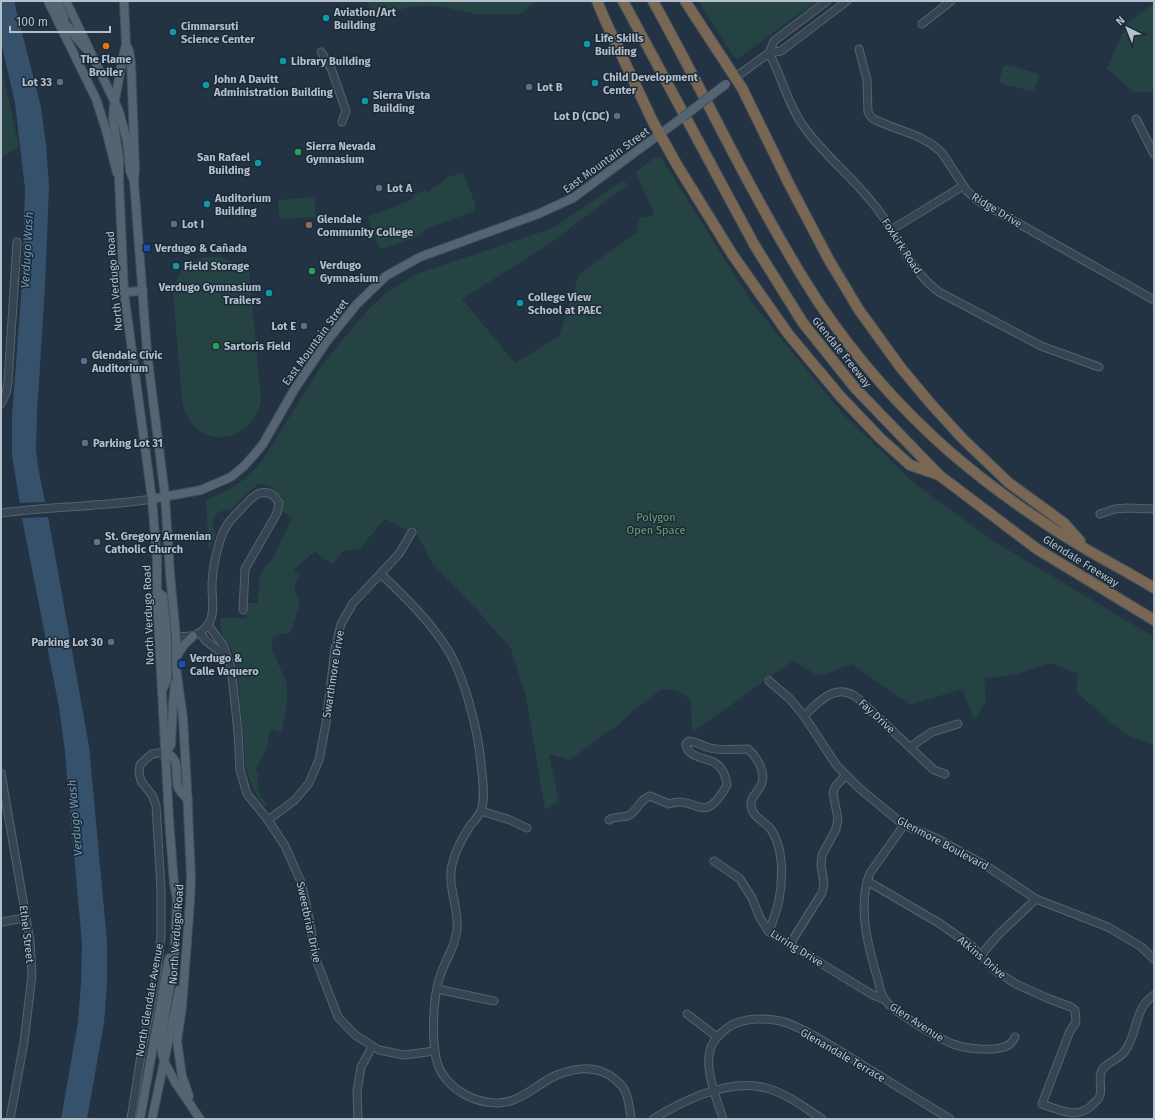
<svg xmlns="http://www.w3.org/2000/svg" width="1155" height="1120" font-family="'Fira Sans',sans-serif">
  <rect width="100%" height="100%" fill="#233343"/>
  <g fill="#254343">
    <polygon points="366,1 537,1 520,14 474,14 444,7 430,6 410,7 380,15 371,10"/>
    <polygon points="698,1 819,1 792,19 739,58 734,57"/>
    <polygon points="1154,4 1154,92 1134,92 1107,69 1127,23"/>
    <polygon points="1,64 19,147 1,158"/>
    <polygon points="1006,65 1037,73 1039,76 1035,89 1031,91 1001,84 999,80 1003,67"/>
    <path d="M655,157L661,158L753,304L842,413L915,484L995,542L1154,637V745L1125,734L1076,692L1078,674L1050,663L1013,675L984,678L986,701L974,719L962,689L910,705L852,664L819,676L792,661L692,733L691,700L677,691L662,689L633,711L615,728L606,732L570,760L549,754L559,801L545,810L526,697L511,649L478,611L432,563L418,536L385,519L359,549L343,551L332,565L315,551L293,571L299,575L294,588L300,605L290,633L273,636L272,649L287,684V703L282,732L271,729L266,750L255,770L259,773C255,787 258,793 267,804L264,807C255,794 250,783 246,768L237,667L231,649L222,635L220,618H246L247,603H258L259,578L266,565L270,563L292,518L282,511V497L270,486L258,484L231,509L218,512L212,523L216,534L209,550L206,500C233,489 246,481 264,458L321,366L366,312L386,293L416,274L553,228L622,181L628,184L548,245L462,299L515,363L559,336L579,274L637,232L639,218L654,215L636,172Z"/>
    <path d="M460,173L464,175L476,206L474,211L424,230L422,235L383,249L379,247L368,217L411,200L413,195L425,190L428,192C433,185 442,186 446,178Z"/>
    <polygon points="315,197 316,217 279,219 278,200"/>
    <path d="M206,257C219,256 231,259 240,269L249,268L261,401C251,449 190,449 182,401L173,292C176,273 188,261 206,257Z"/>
  </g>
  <polygon fill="#35516b" points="1,1 14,1 41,107 46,145 49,186 45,287 37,413 36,450 38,467 48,516 89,746 107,941 107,983 104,1023 87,1119 61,1119 78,1022 81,984 82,944 65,752 59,707 22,518 12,455 12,417 22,284 25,189 15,103 1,42"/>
  <polygon fill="#233343" points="45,502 49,517 21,518 18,503"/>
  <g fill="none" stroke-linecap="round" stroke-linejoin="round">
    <defs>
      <g id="minor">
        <polyline points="922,24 951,1"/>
        <path d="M859,49L867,80L868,112L872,118C895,131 923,133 942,153L967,191L977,200L1154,300"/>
        <polyline points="321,52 331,68 346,111 342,122"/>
        <path d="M769,53C782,77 788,105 804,127C827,159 859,182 881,214C900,241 912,272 939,292L1041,346L1099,367"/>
        <polyline points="769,53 774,41 827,1"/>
        <polyline points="736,77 769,53 781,51 847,1"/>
        <polyline points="1136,119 1154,154"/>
        <polyline points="891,230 963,186"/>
        <polyline points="1,404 6,393 8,382 17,242"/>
        <path d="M1,513C51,506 102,507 152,499"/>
        <polyline points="1100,514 1115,509 1128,508 1154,509"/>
        <path d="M381,574C406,598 430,621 448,650C465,678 478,731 481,763C482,777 486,797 481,810C479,816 474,821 470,826C462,838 455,852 452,865C447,885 459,908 457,928C457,932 455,938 454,943C449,957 441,969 438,983C433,1003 431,1046 438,1065C442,1077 453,1088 464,1094C478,1102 498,1106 513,1100C530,1094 542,1081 557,1075C577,1067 599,1065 616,1080C619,1083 622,1085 624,1089C629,1098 630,1109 631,1119"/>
        <polyline points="208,625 223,645 231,667 238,732 240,770 247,794 268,820 285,846 301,882 310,922 315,957 338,1017 355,1035 379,1050 404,1055 435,1051"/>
        <polyline points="200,633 206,641 228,658"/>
        <path d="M171,637C187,636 199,639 209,623C215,614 212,598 212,587C212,570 218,539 227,525C231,519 236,514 241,509C246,504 253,495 260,493C269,491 275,495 279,503L277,513L245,569L243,610"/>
        <polyline points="769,681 790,699 804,716 837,766 859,788 894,817 904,825 938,839 988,867 1036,899 1108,927 1140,946 1154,959"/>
        <path d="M804,716C817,704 833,684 853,695C857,697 860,700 863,703L934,770L945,774"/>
        <polyline points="910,747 932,732 958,724"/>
        <polyline points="1,773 30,941 32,975 24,1042 10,1119"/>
        <polyline points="481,811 510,820 527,828"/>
        <polyline points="268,820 295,800 309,783 319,760 326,723 335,649 341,624 353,603 399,554 412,532"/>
        <path d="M609,820C616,815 625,819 631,814C639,808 639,800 650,796L669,804C698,794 702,829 727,785C726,777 724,770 718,765C709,757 687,759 686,744L689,741C697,742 702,746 710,748C722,751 735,749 748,749C757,757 768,774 760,787C757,793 750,798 751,805C751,816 764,821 770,828C784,847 783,878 779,900C777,911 772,922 769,932"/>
        <path d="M904,825L870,873C857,906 868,947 878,980C879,986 881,995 885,1000C893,1011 939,1039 953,1044C965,1049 993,1051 1004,1047C1009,1046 1013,1041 1015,1037"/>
        <polyline points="714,861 740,879 752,898 760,918 769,932 873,995 884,999"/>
        <path d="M867,881L939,923L973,947L996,971L1016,984L1047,998L1071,1007L1075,1010L1076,1022L1070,1031L1042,1104C1058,1110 1080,1120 1093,1104C1096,1101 1100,1098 1100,1095C1102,1087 1098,1077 1102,1070C1107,1062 1120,1059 1125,1051C1138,1033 1134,1008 1154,995"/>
        <polyline points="1,922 25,918"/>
        <polyline points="790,944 822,893 824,884 821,865 822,855 836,829 838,819 833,793 835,787 846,775"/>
        <polyline points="981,955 998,935 1036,899"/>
        <polyline points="437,989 494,1001"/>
        <polyline points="687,1014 717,1037"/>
        <polyline points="131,1119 142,1049 156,979 161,936 161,889 156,805 152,795 141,781 139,773 140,765 146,759 152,754 166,752"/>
        <polyline points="358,1119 357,1092 361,1067 372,1047"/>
        <path d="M653,1119C684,1100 729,1078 766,1088C786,1093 805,1108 822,1119"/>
        <path d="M723,1119C717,1099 702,1065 712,1045C715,1038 720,1034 726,1029C742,1016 772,1017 790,1024C816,1035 840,1051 864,1066C893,1084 921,1101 950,1119"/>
      </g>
      <g id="major">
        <polyline points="48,1 96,99 106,130 117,173"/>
        <polyline points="57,1 64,18 64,22 84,47 88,50"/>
        <polyline points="66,1 119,111 127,141 130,171 134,181"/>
        <polyline points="124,1 126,45 123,56 114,106 113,119 119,158 119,180 124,292 152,499 157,560 157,601 169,819 174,884 177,899 174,962 160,1043 164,1061 175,1082 200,1119"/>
        <polyline points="126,45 129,50 131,63 135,168 134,181 147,352 165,496 170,574 176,637 176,668 183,718 187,788 191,876 190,902 182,1007 177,1041 182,1076 189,1096"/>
        <polyline points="124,292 143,291"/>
        <polyline points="152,499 201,490 231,477 244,466 254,455 263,444 294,390 327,341 357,304 386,276 420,257 538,214 573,198 683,117"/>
        <polyline points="157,591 163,596 167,638 167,679 163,689"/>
        <polyline points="177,656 183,646 193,636"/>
        <polyline points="166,752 171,745 173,704 175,683"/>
        <path d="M166,752C182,762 174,772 178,787C179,791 184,796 188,800"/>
        <polyline points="140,1119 169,958"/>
        <polyline points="152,1119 179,990"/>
      </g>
      <g id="highway">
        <polyline points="597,1 605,20 653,122 677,165 732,254 789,335 840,396 880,438 910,465 936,474"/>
        <polyline points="623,1 755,246 803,323 855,388 939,475 1037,549 1154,620"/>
        <path d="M653,1C683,55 711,111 740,166C765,213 790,259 819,303C856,358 901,409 950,452C993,489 1040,522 1089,551C1110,563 1133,575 1154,588"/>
        <polyline points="685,1 742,88 789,184 829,260 859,310 901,368 931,404 963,439 1009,483 1064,523 1080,541"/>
      </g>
    </defs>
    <use href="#minor" stroke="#55636f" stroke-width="9"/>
    <use href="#major" stroke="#414e5b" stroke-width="10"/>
    <use href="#highway" stroke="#42505c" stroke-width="12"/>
    <use href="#minor" stroke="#374552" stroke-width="7"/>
    <use href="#major" stroke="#556472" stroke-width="8"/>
    <use href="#highway" stroke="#796753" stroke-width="10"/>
    <defs>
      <polyline id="major-bridge" points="683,117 726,84"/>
    </defs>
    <use href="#major-bridge" stroke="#414e5b" stroke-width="10" stroke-linecap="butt"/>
    <use href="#major-bridge" stroke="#556472" stroke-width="8"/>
  </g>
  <g fill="#0f9aa8" stroke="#1c2a37" stroke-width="1.5">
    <circle cx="326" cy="18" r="4"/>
    <circle cx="173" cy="32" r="4"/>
    <circle cx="587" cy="44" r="4"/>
    <circle cx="283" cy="61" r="4"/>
    <circle cx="595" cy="83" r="4"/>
    <circle cx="206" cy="85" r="4"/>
    <circle cx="365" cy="101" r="4"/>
    <circle cx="258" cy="163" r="4"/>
    <circle cx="207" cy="204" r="4"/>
    <circle cx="176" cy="266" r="4"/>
    <circle cx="269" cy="293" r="4"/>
    <circle cx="520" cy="303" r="4"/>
  </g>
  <circle fill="#e8710a" stroke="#1c2a37" stroke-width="1.5" cx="106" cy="46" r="4"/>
  <g fill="#5c6f8a" stroke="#1c2a37" stroke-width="1.5">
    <circle cx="60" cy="82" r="4"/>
    <circle cx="529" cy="87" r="4"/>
    <circle cx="617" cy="116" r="4"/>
    <circle cx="379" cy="188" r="4"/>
    <circle cx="174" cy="224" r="4"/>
    <circle cx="304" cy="326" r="4"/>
    <circle cx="84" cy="361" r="4"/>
    <circle cx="85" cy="443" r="4"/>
    <circle cx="111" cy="642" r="4"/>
  </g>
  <g fill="#2e9e5b" stroke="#1c2a37" stroke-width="1.5">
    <circle cx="298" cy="152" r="4"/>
    <circle cx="312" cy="271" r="4"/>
    <circle cx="216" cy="346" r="4"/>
  </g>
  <circle fill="#8d6e63" stroke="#1c2a37" stroke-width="1.5" cx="309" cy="225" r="4"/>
  <g fill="#1a4fb4" stroke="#1c2a37" stroke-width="1.5">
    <rect x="143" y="244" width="8" height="8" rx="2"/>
    <rect x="178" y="660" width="8" height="8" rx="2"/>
  </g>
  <circle fill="#6b7280" stroke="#1c2a37" stroke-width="1.5" cx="97" cy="542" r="4"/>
  <g text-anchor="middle" stroke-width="3" stroke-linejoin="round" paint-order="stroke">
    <g font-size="11" font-weight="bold" fill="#b4c0cc" stroke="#1c2a37" text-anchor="start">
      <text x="334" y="16">Aviation/Art<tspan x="334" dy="13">Building</tspan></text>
      <text x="181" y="30">Cimmarsuti<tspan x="181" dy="13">Science Center</tspan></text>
      <text x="595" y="42">Life Skills<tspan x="595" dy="13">Building</tspan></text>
      <text x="106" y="63" text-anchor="middle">The Flame<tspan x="106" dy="13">Broiler</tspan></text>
      <text x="291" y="65">Library Building</text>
      <text x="603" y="81">Child Development<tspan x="603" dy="13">Center</tspan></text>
      <text x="214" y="83">John A Davitt<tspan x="214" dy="13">Administration Building</tspan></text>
      <text x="52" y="86" text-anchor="end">Lot 33</text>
      <text x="537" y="91">Lot B</text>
      <text x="373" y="99">Sierra Vista<tspan x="373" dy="13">Building</tspan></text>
      <text x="609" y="120" text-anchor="end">Lot D (CDC)</text>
      <text x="306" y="150">Sierra Nevada<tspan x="306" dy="13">Gymnasium</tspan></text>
      <text x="250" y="161" text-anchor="end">San Rafael<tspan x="250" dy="13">Building</tspan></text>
      <text x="387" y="192">Lot A</text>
      <text x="215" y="202">Auditorium<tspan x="215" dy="13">Building</tspan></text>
      <text x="317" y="223">Glendale<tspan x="317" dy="13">Community College</tspan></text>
      <text x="182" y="228">Lot I</text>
      <text x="155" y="252">Verdugo &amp; Cañada</text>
      <text x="320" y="269">Verdugo<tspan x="320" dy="13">Gymnasium</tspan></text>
      <text x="184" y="270">Field Storage</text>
      <text x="261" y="291" text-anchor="end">Verdugo Gymnasium<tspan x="261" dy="13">Trailers</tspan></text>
      <text x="528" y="301">College View<tspan x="528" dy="13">School at PAEC</tspan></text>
      <text x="296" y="330" text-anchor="end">Lot E</text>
      <text x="224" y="350">Sartoris Field</text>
      <text x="92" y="359">Glendale Civic<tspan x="92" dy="13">Auditorium</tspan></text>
      <text x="93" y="447">Parking Lot 31</text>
      <text x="105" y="540">St. Gregory Armenian<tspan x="105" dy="13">Catholic Church</tspan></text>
      <text x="103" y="646" text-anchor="end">Parking Lot 30</text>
      <text x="190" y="662">Verdugo &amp;<tspan x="190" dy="13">Calle Vaquero</tspan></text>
    </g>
    <g font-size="11" fill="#b4c0cc" stroke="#1c2a37">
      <text transform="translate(606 160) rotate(-36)" y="4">East Mountain Street</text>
      <text transform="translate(997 210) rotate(31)" y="4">Ridge Drive</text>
      <text transform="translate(902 246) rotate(57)" y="4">Foxkirk Road</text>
      <text transform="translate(114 281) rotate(-95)" y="4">North Verdugo Road</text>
      <text transform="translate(315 342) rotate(-54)" y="4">East Mountain Street</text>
      <text transform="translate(842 352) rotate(51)" y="4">Glendale Freeway</text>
      <text transform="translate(1081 561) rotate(32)" y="4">Glendale Freeway</text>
      <text transform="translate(148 615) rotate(-92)" y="4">North Verdugo Road</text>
      <text transform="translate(333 674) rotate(-81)" y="4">Swarthmore Drive</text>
      <text transform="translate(877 716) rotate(43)" y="4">Fay Drive</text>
      <text transform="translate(943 843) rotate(28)" y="4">Glenmore Boulevard</text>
      <text transform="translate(309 922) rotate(78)" y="4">Sweetbriar Drive</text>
      <text transform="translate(27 934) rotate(83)" y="4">Ethel Street</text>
      <text transform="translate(176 934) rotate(-86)" y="4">North Verdugo Road</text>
      <text transform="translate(797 948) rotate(32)" y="4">Luring Drive</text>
      <text transform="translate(982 957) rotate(40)" y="4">Atkins Drive</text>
      <text transform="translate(149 1000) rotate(-80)" y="4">North Glendale Avenue</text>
      <text transform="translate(917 1022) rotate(33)" y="4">Glen Avenue</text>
      <text transform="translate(843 1055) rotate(30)" y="4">Glenandale Terrace</text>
    </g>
    <g font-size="11" fill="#69a070" stroke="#1c2a37">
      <text x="656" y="521">Polygon<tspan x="656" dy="13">Open Space</tspan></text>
    </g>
    <g font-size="12" font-style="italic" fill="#7194b3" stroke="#1c2a37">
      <text transform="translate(27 250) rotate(-87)" y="4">Verdugo Wash</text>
      <text transform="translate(75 818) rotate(-95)" y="4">Verdugo Wash</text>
    </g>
  </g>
  <rect width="1155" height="1120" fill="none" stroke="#b4c0cc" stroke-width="4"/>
  <g transform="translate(1127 28) rotate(317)" stroke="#1c2a37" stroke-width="3" paint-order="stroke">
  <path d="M0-3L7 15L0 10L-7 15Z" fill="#b4c0cc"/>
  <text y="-6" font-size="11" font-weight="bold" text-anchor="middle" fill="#b4c0cc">N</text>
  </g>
  <path d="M10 26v6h100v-6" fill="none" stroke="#b4c0cc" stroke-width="2"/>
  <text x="16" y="26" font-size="12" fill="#b4c0cc" stroke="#1c2a37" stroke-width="3" paint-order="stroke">100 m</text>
</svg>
